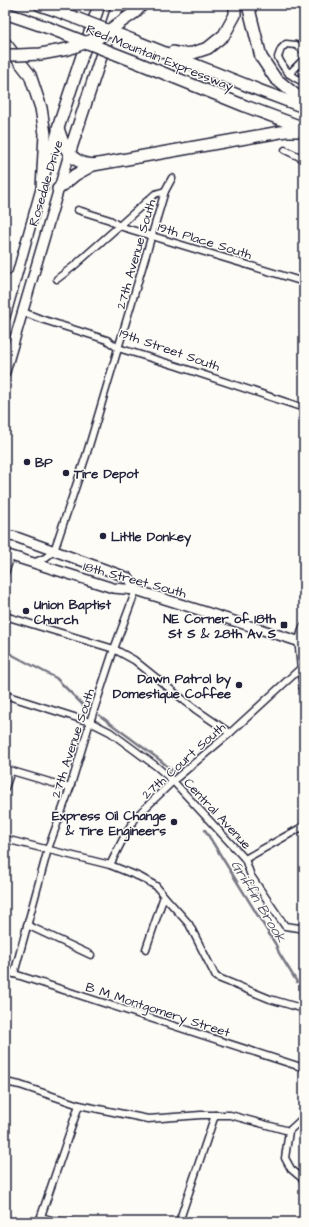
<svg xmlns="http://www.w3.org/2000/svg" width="309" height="1227" font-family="'Architects Daughter',sans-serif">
  <rect width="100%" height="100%" fill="#fdfcf7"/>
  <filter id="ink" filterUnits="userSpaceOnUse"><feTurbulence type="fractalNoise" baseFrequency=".025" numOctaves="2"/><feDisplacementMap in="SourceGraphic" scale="8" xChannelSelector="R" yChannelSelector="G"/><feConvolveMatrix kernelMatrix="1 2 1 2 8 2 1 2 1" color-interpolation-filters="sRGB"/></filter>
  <g filter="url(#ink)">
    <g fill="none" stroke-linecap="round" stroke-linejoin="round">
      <g stroke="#787885" stroke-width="2.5">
        <polyline points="5,651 56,678 85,707"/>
        <polyline points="99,715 160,760 174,772"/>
        <polyline points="205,830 276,945 279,953 297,982"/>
      </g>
      <defs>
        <g id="street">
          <path d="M304,51L296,45L286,44L281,49L278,57C284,70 291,77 304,82"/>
          <polyline points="289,74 304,59"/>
          <polyline points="285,150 304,159"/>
          <polyline points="78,210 110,220 119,226 304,282"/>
          <polyline points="57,279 74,266 155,194 165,191 172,178"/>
          <polyline points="23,312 41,319 107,340 118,348 177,366 304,408"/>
          <polyline points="33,563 45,558 54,551 86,456 165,191"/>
          <polyline points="5,573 11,556"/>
          <polyline points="5,616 114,649 134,660 195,709 230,733"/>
          <polyline points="5,695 90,722 110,732 156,766 173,781 245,859 251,876 285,926 299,928 304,926"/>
          <polyline points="5,769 70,788"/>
          <polyline points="5,788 11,771"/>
          <polyline points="5,839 110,865"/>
          <polyline points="245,859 304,826"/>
          <polyline points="164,896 189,924 216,977 270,999 304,1009"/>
          <polyline points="27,925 91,955"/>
          <polyline points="146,949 164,896 156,886 140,877 110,865 127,831 137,816 173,781 230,733 302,667"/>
          <polyline points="5,971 304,1068"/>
          <polyline points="14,974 48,849 70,788 90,722 114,649 136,590"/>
          <polyline points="5,1082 20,1085 79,1105 148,1119 201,1115 230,1115 289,1131"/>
          <polyline points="289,1131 285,1158 291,1169 304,1180"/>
          <polyline points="289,1131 304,1117"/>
          <polyline points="41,1217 55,1221 71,1222"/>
          <polyline points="39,1222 79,1105"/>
          <polyline points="179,1222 215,1115"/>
        </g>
        <g id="secondary">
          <polyline points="5,284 16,276"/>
          <polyline points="5,317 58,128"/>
          <polyline points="5,372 69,154"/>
          <polyline points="5,535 16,537 129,578 136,590"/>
          <polyline points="5,554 113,588 136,590 304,643"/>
          <polyline points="304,628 300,642 304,687"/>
        </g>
        <g id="highway">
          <polyline points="40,5 55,10"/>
          <path d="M99,5L58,128C62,141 67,157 81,162C84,164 89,164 93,165L286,131H304"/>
          <polyline points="248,5 261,57 275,78 304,102"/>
          <polyline points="5,13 49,28"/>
          <polyline points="135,41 261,91 304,107"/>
          <polyline points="5,43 30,75 41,108 45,134 42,188"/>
          <polyline points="173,52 182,54 193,53 208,48 224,35 235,15 235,5"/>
          <polyline points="131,60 245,106 304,128"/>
          <polyline points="69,154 118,5"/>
          <polyline points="58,189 75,175 93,165"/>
        </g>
      </defs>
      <use href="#street" stroke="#22223b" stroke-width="9"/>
      <use href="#secondary" stroke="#22223b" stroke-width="12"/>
      <use href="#highway" stroke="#22223b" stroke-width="14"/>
      <use href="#street" stroke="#fdfcf7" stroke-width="6"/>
      <use href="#secondary" stroke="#fdfcf7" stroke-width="9"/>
      <use href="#highway" stroke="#fdfcf7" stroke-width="11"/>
      <defs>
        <g id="highway-bridge">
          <polyline points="55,10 135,41"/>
          <polyline points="49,28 131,60"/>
          <polyline points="5,55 18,55 41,54 68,49 98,38 134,13 142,5"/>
        </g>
      </defs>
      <use href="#highway-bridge" stroke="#22223b" stroke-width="14" stroke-linecap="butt"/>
      <use href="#highway-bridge" stroke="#fdfcf7" stroke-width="11"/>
    </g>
  </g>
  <g fill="#22223b" stroke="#fdfcf7" stroke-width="1.5">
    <circle cx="27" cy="462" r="4"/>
    <circle cx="66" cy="473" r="4"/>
    <circle cx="103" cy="536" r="4"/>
    <circle cx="26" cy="611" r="4"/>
    <rect x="280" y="621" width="8" height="8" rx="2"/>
    <circle cx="239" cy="685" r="4"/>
    <circle cx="174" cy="822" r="4"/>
  </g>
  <g text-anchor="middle" stroke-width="3" stroke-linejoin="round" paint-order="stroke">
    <g font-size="13" fill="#22223b" stroke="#fdfcf7">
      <text transform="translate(160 57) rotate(22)" y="5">Red Mountain Expressway</text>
      <text transform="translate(45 183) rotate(-73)" y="5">Rosedale Drive</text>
      <text transform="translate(205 240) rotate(17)" y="5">19th Place South</text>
      <text transform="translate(135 254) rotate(-74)" y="5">27th Avenue South</text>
      <text transform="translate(170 349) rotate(19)" y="5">19th Street South</text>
      <text transform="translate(135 579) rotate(15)" y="5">18th Street South</text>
      <text transform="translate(72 743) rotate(-72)" y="5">27th Avenue South</text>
      <text transform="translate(183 760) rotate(-42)" y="5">27th Court South</text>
      <text transform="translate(218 813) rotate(47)" y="5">Central Avenue</text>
      <text transform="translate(158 1009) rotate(18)" y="5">B M Montgomery Street</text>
    </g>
    <g font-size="13" font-weight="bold" fill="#22223b" stroke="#fdfcf7" text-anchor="start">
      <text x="35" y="467">BP</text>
      <text x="74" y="478">Tire Depot</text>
      <text x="111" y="541">Little Donkey</text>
      <text x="34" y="609">Union Baptist<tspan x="34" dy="15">Church</tspan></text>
      <text x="276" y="623" text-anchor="end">NE Corner of 18th<tspan x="276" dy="15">St S &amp; 28th Av S</tspan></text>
      <text x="231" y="683" text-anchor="end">Dawn Patrol by<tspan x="231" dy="15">Domestique Coffee</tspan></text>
      <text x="166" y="820" text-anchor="end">Express Oil Change<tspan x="166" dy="15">&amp; Tire Engineers</tspan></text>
    </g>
    <g font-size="14" font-style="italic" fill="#545466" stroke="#fdfcf7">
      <text transform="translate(259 901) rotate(59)" y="5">Griffin Brook</text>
    </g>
  </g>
  <rect width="309" height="1227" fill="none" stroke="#fdfcf7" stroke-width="20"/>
  <rect x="10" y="10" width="289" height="1207" fill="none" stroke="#22223b" stroke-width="1.5" filter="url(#ink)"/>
</svg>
